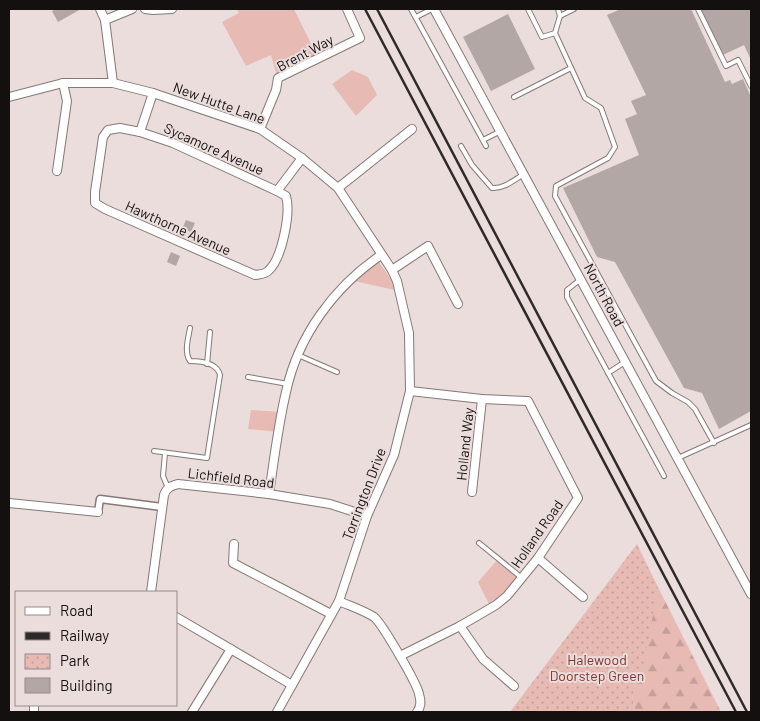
<svg xmlns="http://www.w3.org/2000/svg" width="760" height="721" font-family="Barlow,sans-serif">
  <defs>
    <pattern id="forest-firs" width="22" height="20" patternUnits="userSpaceOnUse" patternTransform="scale(1.25)"><rect width="22" height="20" fill="#e7bab3"/><path d="M5 1l3.5 6h-7zM16 11l3.5 6h-7z" fill="#c59f99"/></pattern>
    <pattern id="park-dots" width="8" height="8" patternUnits="userSpaceOnUse" patternTransform="scale(1.25)"><rect width="8" height="8" fill="#e7bab3"/><path d="M2 2h.1M6 6h.1" fill="none" stroke="#c59f99" stroke-width="1.8" stroke-linecap="round"/></pattern>
  </defs>
  <rect width="100%" height="100%" fill="#eadddc"/>
  <g fill="#e7bab3">
    <polygon points="237,9 294,9 317,56 285,68 277,76 271,55 246,66 222,22 239,13"/>
    <polygon points="352,70 368,77 377,95 356,116 332,84"/>
    <polygon points="376,258 399,291 350,280"/>
    <polygon points="251,410 282,412 279,432 248,429"/>
    <polygon points="498,559 522,578 491,608 478,582"/>
  </g>
  <polygon fill="url(#forest-firs)" points="658,587 721,712 635,712 632,695"/>
  <polygon fill="url(#park-dots)" points="637,544 658,587 643,670 632,695 635,712 510,712"/>
  <g fill="#b3a7a6">
    <polygon points="56,9 81,9 58,22 52,11"/>
    <polygon points="621,9 691,9 725,82 730,80 732,84 743,79 751,97 751,411 719,429 702,393 684,388 615,262 597,257 563,188 639,155 625,119 637,114 631,101 646,95 607,15"/>
    <polygon points="701,9 751,9 751,60 744,45 723,55"/>
    <polygon points="508,14 535,69 491,91 463,37"/>
    <polygon points="186,220 195,223 191,232 182,229"/>
    <polygon points="171,252 180,256 176,266 167,262"/>
  </g>
  <g fill="none" stroke-linecap="round" stroke-linejoin="round">
    <defs>
      <g id="service">
        <polyline points="411,9 486,146"/>
        <polyline points="528,9 542,37 555,33"/>
        <polyline points="558,9 560,16 555,33 585,98 601,108 615,147 608,158 556,186 555,196 656,381 672,393 688,402 695,409 714,443"/>
        <polyline points="698,9 726,66 738,60 751,86"/>
        <polyline points="560,16 574,9"/>
        <polyline points="416,17 432,9"/>
        <polyline points="514,97 571,68"/>
        <polyline points="483,140 501,131"/>
        <path d="M461,146L472,165L492,188C504,189 514,180 524,174"/>
        <polyline points="581,279 567,290 567,297 664,476"/>
        <polyline points="298,355 337,372"/>
        <polyline points="207,364 210,332"/>
        <polyline points="608,373 625,362"/>
        <polyline points="248,377 288,384"/>
        <path d="M154,451L207,458L220,375C217,363 201,361 190,361C184,352 188,339 190,328"/>
        <polyline points="165,453 163,476 168,488"/>
        <polyline points="678,458 751,425"/>
        <polyline points="479,543 522,578"/>
      </g>
      <polyline id="pedestrian" points="98,512 100,499 162,507"/>
      <g id="minor">
        <polyline points="100,9 105,20 113,83"/>
        <polyline points="145,9 153,10 172,9"/>
        <polyline points="434,9 751,594"/>
        <polyline points="105,20 132,9"/>
        <polyline points="153,93 140,132 173,143 277,191 302,158"/>
        <polyline points="9,97 63,83 113,83 153,93 260,129 302,158 338,188 392,270 397,281 409,333 410,391 394,455 367,516 339,601 277,712"/>
        <polyline points="260,129 276,90 278,78 360,38 347,9"/>
        <path d="M140,132L120,128L108,130L103,137L95,192V203L105,209L255,275C260,274 265,275 269,270C282,258 291,213 286,196L277,191"/>
        <polyline points="57,171 67,101 63,83"/>
        <polyline points="338,188 412,129"/>
        <polyline points="392,270 428,246 458,304"/>
        <polyline points="472,492 482,399"/>
        <path d="M269,494C274,460 278,426 286,392C298,336 334,287 381,255"/>
        <polyline points="9,503 98,512"/>
        <polyline points="234,544 233,563 331,614"/>
        <polyline points="538,558 583,597"/>
        <path d="M151,592L164,495C167,487 171,486 178,484L269,494L330,504L367,516"/>
        <path d="M339,601C350,606 363,610 374,617C381,622 417,683 419,694C421,700 421,707 417,712"/>
        <polyline points="176,617 292,685"/>
        <polyline points="460,626 483,659 514,686"/>
        <polyline points="400,656 460,626 496,605 507,596 538,558 578,498 528,401 482,399 410,391"/>
        <polyline points="34,712 34,705"/>
        <polyline points="192,712 231,649"/>
      </g>
    </defs>
    <use href="#service" stroke="#847977" stroke-width="6"/>
    <use href="#pedestrian" stroke="#847977" stroke-width="9"/>
    <use href="#minor" stroke="#847977" stroke-width="10"/>
    <use href="#service" stroke="#fff" stroke-width="4"/>
    <use href="#pedestrian" stroke="#fff" stroke-width="6"/>
    <use href="#minor" stroke="#fff" stroke-width="8"/>
    <g stroke="#2f2a2a" stroke-width="2.5">
      <polyline points="365,9 736,712"/>
      <polyline points="377,9 747,712"/>
    </g>
  </g>
  <g text-anchor="middle" stroke-width="4" stroke-linejoin="round" paint-order="stroke">
    <g font-size="14" fill="#141010" stroke="#eadddc">
      <text transform="translate(305 53) rotate(-28)" y="5">Brent Way</text>
      <text transform="translate(219 103) rotate(20)" y="5">New Hutte Lane</text>
      <text transform="translate(214 149) rotate(24)" y="5">Sycamore Avenue</text>
      <text transform="translate(178 228) rotate(24)" y="5">Hawthorne Avenue</text>
      <text transform="translate(604 295) rotate(62)" y="5">North Road</text>
      <text transform="translate(465 444) rotate(-84)" y="5">Holland Way</text>
      <text transform="translate(231 478) rotate(7)" y="5">Lichfield Road</text>
      <text transform="translate(364 494) rotate(-69)" y="5">Torrington Drive</text>
      <text transform="translate(537 534) rotate(-55)" y="5">Holland Road</text>
    </g>
    <g font-size="14" fill="#82322b" stroke="#eadddc">
      <text x="597" y="665">Halewood<tspan x="597" dy="16">Doorstep Green</tspan></text>
    </g>
  </g>
  <rect width="760" height="721" fill="none" stroke="#141010" stroke-width="20"/>
  <rect x="15" y="591" width="162" height="115" fill="#eadddc" stroke="#948b8a"/>
  <rect x="25" y="607" width="25" height="8" fill="#ffffff" stroke="#948b8a"/>
  <text x="60" y="616" font-size="15" fill="#141010">Road</text>
  <rect x="25" y="632" width="25" height="8" fill="#2f2a2a" stroke="#948b8a"/>
  <text x="60" y="641" font-size="15" fill="#141010">Railway</text>
  <rect x="25" y="654" width="25" height="15" fill="url(#park-dots)" stroke="#948b8a"/>
  <text x="60" y="666" font-size="15" fill="#141010">Park</text>
  <rect x="25" y="678" width="25" height="15" fill="#b3a7a6" stroke="#948b8a"/>
  <text x="60" y="691" font-size="15" fill="#141010">Building</text>
</svg>
